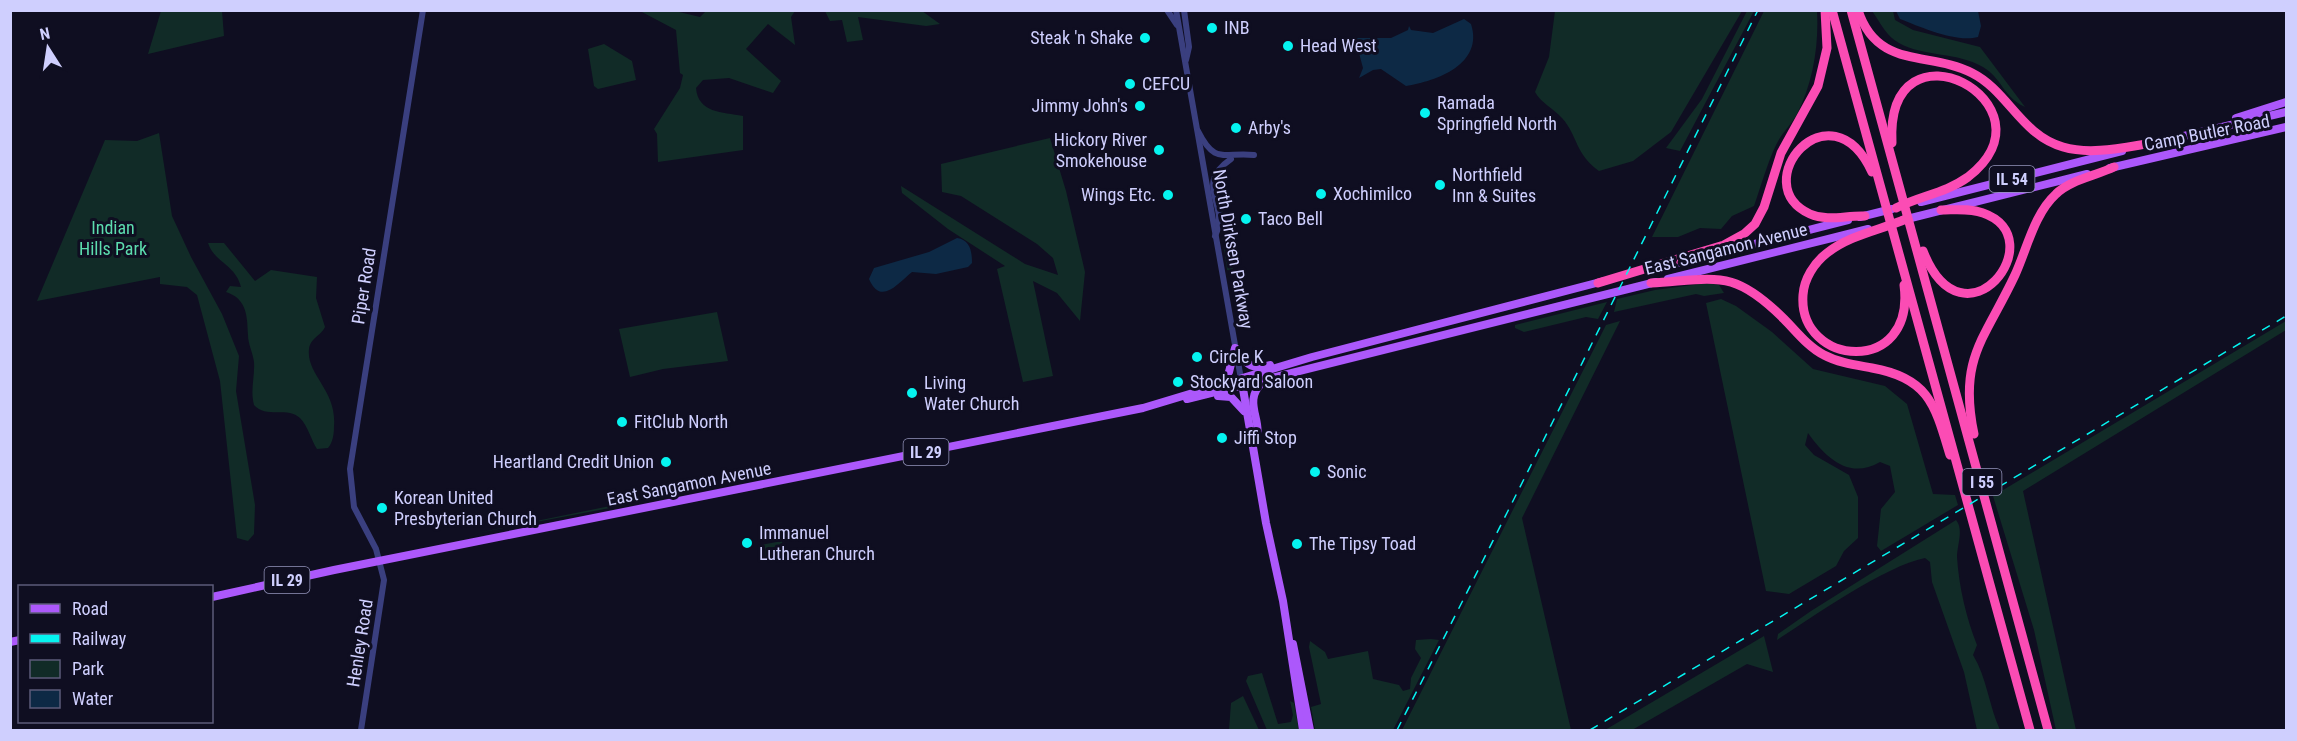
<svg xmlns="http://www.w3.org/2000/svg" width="2297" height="741" font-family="'Roboto Condensed',sans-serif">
  <rect width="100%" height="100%" fill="#0f0e21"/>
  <g fill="#112b27">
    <polygon points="161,11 222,11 224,36 148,54"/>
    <path d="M640,11H675L700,17L706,11H795L791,17L795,45L768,24L746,49L781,81L773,93L729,78L703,80L696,88C698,113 722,112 743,116V150L658,162L657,134L654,129L680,88L683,75L680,73L676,30Z"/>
    <polygon points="825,11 922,11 940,24 926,26 858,17 863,40 847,42 842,20 830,21"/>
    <path d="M1555,11V10L1742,11L1671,132L1633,161L1599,171C1575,154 1578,136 1562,118C1553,108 1542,104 1535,92L1549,57Z"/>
    <polygon points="1747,11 1754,11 1680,151 1666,148 1702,99"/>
    <path d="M1764,11H1817C1819,45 1813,83 1797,114C1791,125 1781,134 1776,145C1767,164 1761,186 1754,206L1732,216L1721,229L1700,228L1678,237H1652Z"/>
    <path d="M1872,11H1893L1895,20L1913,30L1980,47L2025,107C2003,97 2002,78 1983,67C1958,52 1924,57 1899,43C1887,37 1880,22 1872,11Z"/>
    <polygon points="604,44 632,61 636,80 598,89 594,86 588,49"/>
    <polygon points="159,133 172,216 191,257 222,314 239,356 236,391 255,505 254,534 248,541 237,538 220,381 197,295 187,287 160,284 160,277 37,301 105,140 137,141"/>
    <polygon points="1050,138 1066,191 1085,272 1080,321 1057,293 1033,281 1053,376 1023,382 997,269 1005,266 948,229 902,193 901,186 1025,264 1058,275 1053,258 1037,244 961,196 942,192 941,164"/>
    <polygon points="1217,178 1233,269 1231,271 1227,270 1215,187"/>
    <path d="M208,243H224L255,281L271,270L317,277L316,298L325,327C321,336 311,337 309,349C306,375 337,390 334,426C334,434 333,442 328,448L317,449C311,440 308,426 300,418C287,406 266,419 254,405C250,390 255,377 254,362C253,353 248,344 248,335C247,318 248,299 226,292L230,286L241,287C236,265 214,262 208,243Z"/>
    <polygon points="1708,283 1719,285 1724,293 1704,296 1696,294 1614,312 1617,299 1655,290"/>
    <path d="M1721,299L1736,306L1772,332L1813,369L1885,386L1907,404L1933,494L1955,495L1958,505L1881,551L1877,546L1881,509L1895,492L1890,466L1880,462C1849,480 1826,458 1808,433L1805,445L1814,455L1849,475L1858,497V538L1844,551L1836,566L1789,594L1766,591L1706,303Z"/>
    <polygon points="1607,302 1598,319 1586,317 1524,332 1515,328 1515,325"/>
    <polygon points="717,312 728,361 663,369 630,377 619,329"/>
    <polygon points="1620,321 1522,518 1571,730 1402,730 1606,325"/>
    <polygon points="2286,321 2286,330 2023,491 2076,730 2056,730 2034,630 1993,496"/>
    <polygon points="615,505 610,508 472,534"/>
    <path d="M1956,520C1964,529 1957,546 1957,557C1959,587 1966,617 1977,645L1973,655C1987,678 1989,706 2000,730H1977L1964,672L1932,582L1930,562L1925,558C1885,566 1814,616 1777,640L1778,634L1811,611Z"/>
    <polygon points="782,541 784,555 763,559 761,545"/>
    <polygon points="1764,636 1773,672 1747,664 1632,730 1605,730"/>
    <polygon points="1431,639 1439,640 1393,730 1315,730 1311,707 1321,704 1309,647 1310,641 1325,652 1328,659 1368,651 1373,679 1399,685 1403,691 1410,689 1411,678 1421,658 1415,649 1416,640"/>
    <polygon points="1262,673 1278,724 1291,722 1293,715 1290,701 1294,703 1299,730 1267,730 1246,681 1248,676"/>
    <polygon points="1243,696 1259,730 1229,730 1231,703"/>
  </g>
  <g fill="#0d2945">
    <path d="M1896,11H1978L1981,26L1978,37C1956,43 1921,27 1900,19Z"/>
    <path d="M1464,19L1471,24C1484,64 1437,81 1406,86L1381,69L1373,70L1359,78L1363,68L1355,38H1391L1408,30L1409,26L1411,30L1433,33Z"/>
    <path d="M957,238C970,240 972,251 972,263L968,267L936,274L912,272C897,284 881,306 869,279L874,268L929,252Z"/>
  </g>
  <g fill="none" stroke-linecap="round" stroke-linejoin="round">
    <g stroke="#3a3f7f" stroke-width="6">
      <polyline points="1167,10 1177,25"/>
      <polyline points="1176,10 1241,379"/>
      <polyline points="1184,10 1189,47 1186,60"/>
      <path d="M1198,131C1215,165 1223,152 1254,155"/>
      <path d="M1215,236C1231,204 1192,186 1231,159"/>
      <polyline points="361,730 384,580 376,549 354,507 350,469 423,10"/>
    </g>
    <g stroke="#ac58fb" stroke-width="8">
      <polyline points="2236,118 2286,102"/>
      <polyline points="2154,143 2286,112"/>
      <polyline points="2110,168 2286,127"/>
      <polyline points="1921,202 2122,151"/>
      <polyline points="1860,217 1892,209"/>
      <polyline points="1903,220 2087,174"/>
      <polyline points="1680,263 1848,220"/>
      <polyline points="1668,279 1868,229"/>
      <path d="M1236,352C1247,365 1253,370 1270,365"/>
      <polyline points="1221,383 1229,372 1235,348"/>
      <polyline points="1242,383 1266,523 1283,601 1303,730"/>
      <polyline points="1218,396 1231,397 1244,411"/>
      <polyline points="1187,399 1656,282"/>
      <path d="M1252,443C1269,426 1239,403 1263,382"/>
      <polyline points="212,597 334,570 1143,408 1312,357 1604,281"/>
      <polyline points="10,642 20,640"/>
      <polyline points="1293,644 1310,730"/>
    </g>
    <g stroke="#fb4cb4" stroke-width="9">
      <polyline points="1832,10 2030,730"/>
      <polyline points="1851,10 2048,730"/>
      <path d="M1858,10C1877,70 1930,51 1972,73C2008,91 2021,135 2063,147C2093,156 2129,146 2159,142"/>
      <path d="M1892,143C1885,10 2063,104 1968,177C1946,193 1919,196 1896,208"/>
      <path d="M1865,216C1846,215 1828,222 1810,214C1745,184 1830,82 1872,172"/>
      <path d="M1923,251C1964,355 2055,238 1983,213C1970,208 1955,210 1941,210"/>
      <polyline points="1598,283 1724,245 1744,234 1755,224 1764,207 1781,153 1818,86 1827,48 1825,10"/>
      <path d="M1651,283C1717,279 1733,268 1784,319C1796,331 1808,347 1824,355C1839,363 1856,365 1872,368C1929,378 1935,405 1950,455"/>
      <path d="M1904,285C1916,377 1798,367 1803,295C1804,279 1814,263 1827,253C1850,235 1880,230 1906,219"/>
      <path d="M1974,434C1958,358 1985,339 2015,275C2027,249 2034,214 2056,194C2070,180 2095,176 2114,167"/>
    </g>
    <g stroke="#05f4f0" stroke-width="1.5" stroke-dasharray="9 8" stroke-linecap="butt">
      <path d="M1397,730C1519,491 1638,251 1758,10"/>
      <polyline points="1590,730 2286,316"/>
    </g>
  </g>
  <g fill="#05f4f0" stroke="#0f0e21" stroke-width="2">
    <circle cx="1212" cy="28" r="6"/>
    <circle cx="1145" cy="38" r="6"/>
    <circle cx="1288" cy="46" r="6"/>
    <circle cx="1130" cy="84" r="6"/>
    <circle cx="1140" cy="106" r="6"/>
    <circle cx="1425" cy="113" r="6"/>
    <circle cx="1236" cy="128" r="6"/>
    <circle cx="1159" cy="150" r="6"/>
    <circle cx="1440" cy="185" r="6"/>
    <circle cx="1321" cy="194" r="6"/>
    <circle cx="1168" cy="195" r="6"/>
    <circle cx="1246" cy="219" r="6"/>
    <circle cx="1197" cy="357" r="6"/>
    <circle cx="1178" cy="382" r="6"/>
    <circle cx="912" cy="393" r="6"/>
    <circle cx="622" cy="422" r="6"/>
    <circle cx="1222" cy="438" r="6"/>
    <circle cx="666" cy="462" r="6"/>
    <circle cx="1315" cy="472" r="6"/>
    <circle cx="382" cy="508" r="6"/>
    <circle cx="747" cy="543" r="6"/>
    <circle cx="1297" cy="544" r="6"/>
  </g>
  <g text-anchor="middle" stroke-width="6" stroke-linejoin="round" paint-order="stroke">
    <g fill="#0f0e21" stroke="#9595bc" stroke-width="1.5">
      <rect x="1989.5" y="166" width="45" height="26" rx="4.5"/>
      <rect x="903.5" y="439" width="45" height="26" rx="4.5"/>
      <rect x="1962.5" y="469" width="39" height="26" rx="4.5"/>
      <rect x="264.5" y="567" width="45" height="26" rx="4.5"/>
    </g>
    <g font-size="16" font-weight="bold" fill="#cfcffe">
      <text x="2012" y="185">IL 54</text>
      <text x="926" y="458">IL 29</text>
      <text x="1982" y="488">I 55</text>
      <text x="287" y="586">IL 29</text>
    </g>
    <g font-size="18" fill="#cfcffe" stroke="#0f0e21" text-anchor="start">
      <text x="1224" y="34">INB</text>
      <text x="1133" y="44" text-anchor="end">Steak 'n Shake</text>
      <text x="1300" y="52">Head West</text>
      <text x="1142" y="90">CEFCU</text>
      <text x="1437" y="109">Ramada<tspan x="1437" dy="21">Springfield North</tspan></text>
      <text x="1128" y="112" text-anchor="end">Jimmy John's</text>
      <text x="1248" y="134">Arby's</text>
      <text x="1147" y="146" text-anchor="end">Hickory River<tspan x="1147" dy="21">Smokehouse</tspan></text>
      <text x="1452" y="181">Northfield<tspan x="1452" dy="21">Inn &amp; Suites</tspan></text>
      <text x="1333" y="200">Xochimilco</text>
      <text x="1156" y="201" text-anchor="end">Wings Etc.</text>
      <text x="1258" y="225">Taco Bell</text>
      <text x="1209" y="363">Circle K</text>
      <text x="1190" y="388">Stockyard Saloon</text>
      <text x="924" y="389">Living<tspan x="924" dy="21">Water Church</tspan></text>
      <text x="634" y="428">FitClub North</text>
      <text x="1234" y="444">Jiffi Stop</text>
      <text x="654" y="468" text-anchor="end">Heartland Credit Union</text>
      <text x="1327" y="478">Sonic</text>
      <text x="394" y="504">Korean United<tspan x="394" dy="21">Presbyterian Church</tspan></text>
      <text x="759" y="539">Immanuel<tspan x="759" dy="21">Lutheran Church</tspan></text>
      <text x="1309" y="550">The Tipsy Toad</text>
    </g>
    <g font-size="18" fill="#cfcffe" stroke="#0f0e21">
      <text transform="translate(2207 133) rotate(-11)" y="6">Camp Butler Road</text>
      <text transform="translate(1233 249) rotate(80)" y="6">North Dirksen Parkway</text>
      <text transform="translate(1726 249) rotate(-14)" y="6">East Sangamon Avenue</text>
      <text transform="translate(364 286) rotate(-81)" y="6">Piper Road</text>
      <text transform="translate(689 484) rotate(-11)" y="6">East Sangamon Avenue</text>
      <text transform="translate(360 643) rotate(-81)" y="6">Henley Road</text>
    </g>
    <g font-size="18" fill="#5cdcae" stroke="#0f0e21">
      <text x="113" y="234">Indian<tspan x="113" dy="21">Hills Park</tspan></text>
    </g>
  </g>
  <rect width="2297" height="741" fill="none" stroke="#cfcffe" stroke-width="24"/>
  <rect x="18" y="585" width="195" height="138" fill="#0f0e21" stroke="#5c5b79" stroke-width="1.5"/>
  <rect x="30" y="604" width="30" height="9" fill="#ac58fb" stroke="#5c5b79" stroke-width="1.5"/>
  <text x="72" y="615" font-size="18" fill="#cfcffe">Road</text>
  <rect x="30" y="634" width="30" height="9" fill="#05f4f0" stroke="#5c5b79" stroke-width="1.5"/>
  <text x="72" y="645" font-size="18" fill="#cfcffe">Railway</text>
  <rect x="30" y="660" width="30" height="18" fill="#112b27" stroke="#5c5b79" stroke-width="1.5"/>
  <text x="72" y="675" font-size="18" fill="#cfcffe">Park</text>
  <rect x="30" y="690" width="30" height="18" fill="#0d2945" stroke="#5c5b79" stroke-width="1.5"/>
  <text x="72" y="705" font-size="18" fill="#cfcffe">Water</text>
  <g transform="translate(48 48) rotate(348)" stroke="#0f0e21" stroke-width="4.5" paint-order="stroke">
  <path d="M0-4.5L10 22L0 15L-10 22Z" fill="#cfcffe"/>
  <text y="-9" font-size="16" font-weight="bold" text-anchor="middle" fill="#cfcffe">N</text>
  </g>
</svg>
